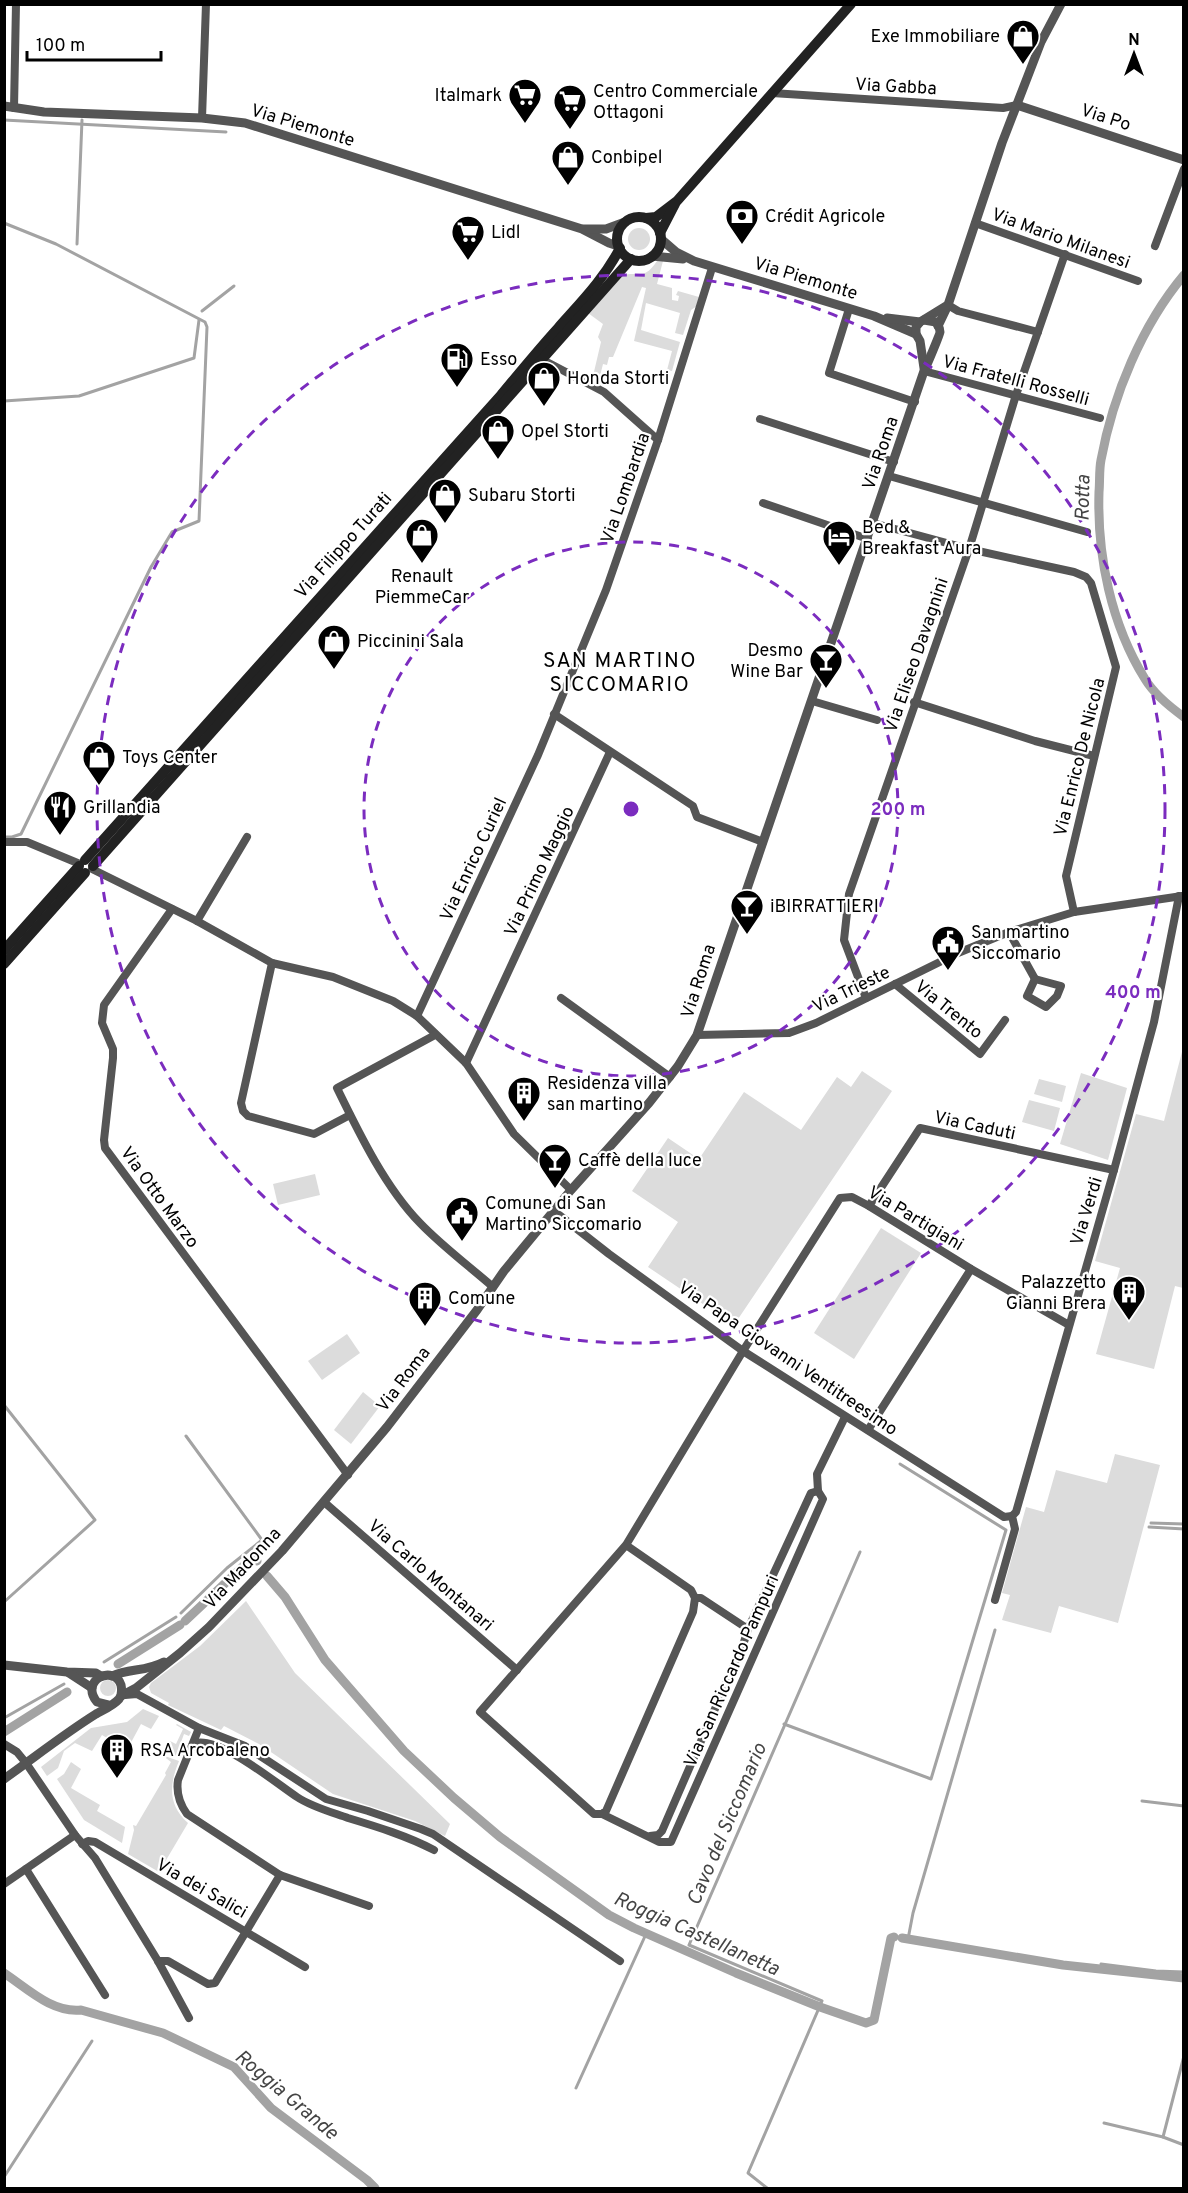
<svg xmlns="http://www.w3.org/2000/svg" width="1188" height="2193" font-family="Overpass,sans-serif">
  <rect width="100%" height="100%" fill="#fff"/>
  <g fill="#dcdcdc">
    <circle cx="639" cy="239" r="11"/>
    <path d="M657,261H663L657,284L672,288V300L678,301L679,296L676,295L678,291L699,297L697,306L691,310L683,335L675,333L680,313L646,303L641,330L680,342L672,371L667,370L672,351L634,341L646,288L642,287L613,357H609L607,365L603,364L600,376L596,379L593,376L601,342L598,337L603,324L588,313L622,276C638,270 643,282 657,261Z"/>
    <polygon points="1183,1048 1183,1288 1175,1286 1154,1369 1096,1354 1120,1268 1095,1261 1136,1114 1164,1121"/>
    <polygon points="862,1071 892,1091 734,1325 648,1267 678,1222 632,1191 668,1138 699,1159 744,1092 801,1130 837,1077 851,1087"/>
    <polygon points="1081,1073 1127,1088 1108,1160 1060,1144"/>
    <polygon points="1039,1079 1066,1086 1062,1102 1034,1094"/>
    <polygon points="1029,1100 1060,1108 1054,1131 1022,1122"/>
    <polygon points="315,1174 320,1195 278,1205 273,1184"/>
    <polygon points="881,1228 921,1253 854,1359 814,1333"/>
    <polygon points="347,1334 360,1353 322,1380 308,1361"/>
    <polygon points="363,1392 380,1406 351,1444 334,1430"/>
    <polygon points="1115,1454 1160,1465 1118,1623 1059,1606 1051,1633 1002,1620 1010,1595 1002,1593 1026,1507 1044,1512 1056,1470 1107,1483"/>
    <polygon points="246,1601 295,1673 450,1824 445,1836 415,1821 333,1794 259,1744 224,1726 221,1730 168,1705 169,1703 151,1693 149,1687 151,1683 200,1646"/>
    <circle cx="108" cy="1688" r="8"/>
    <polygon points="143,1709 159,1716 151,1729 141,1724 127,1750 102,1735 92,1751 75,1743 64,1751 58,1768 47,1776 41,1767 91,1728 127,1722"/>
    <polygon points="177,1724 191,1732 189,1736 184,1734 180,1745 185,1747 181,1758 164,1751 170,1741 176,1744 183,1729 176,1725"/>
    <path d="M162,1755L179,1761C169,1785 168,1805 188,1823L159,1872L128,1854L134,1830L133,1825L136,1826L166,1775L165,1773L171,1762Z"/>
    <polygon points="71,1762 81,1769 71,1788 100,1805 97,1811 125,1827 122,1843 84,1820 57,1779 64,1774"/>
  </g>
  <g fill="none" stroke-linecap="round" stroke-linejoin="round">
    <g stroke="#a3a3a3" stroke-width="3">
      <polyline points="4,120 226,132"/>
      <polyline points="4,223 56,244 205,322 207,327 199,521 172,532 151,567 21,834 12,837 4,837"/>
      <polyline points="77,244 82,120"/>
      <polyline points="202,311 234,286"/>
      <polyline points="4,401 79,396 194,358 199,320"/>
      <polyline points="4,1405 95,1520 4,1602"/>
      <polyline points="1151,1523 1184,1524"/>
      <polyline points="1149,1527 1184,1529"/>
      <polyline points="181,1613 227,1568 262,1540 186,1436"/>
      <polyline points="104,1662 176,1617"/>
      <polyline points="4,1718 64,1684"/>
      <polyline points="784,1724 931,1779 1006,1530 900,1464"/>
      <polyline points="1142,1801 1184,1806"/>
      <polyline points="908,1939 913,1913 995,1630"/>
      <polyline points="1101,1964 1156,1971 1184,1972"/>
      <polyline points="1184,2056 1163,2137 1184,2145"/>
      <polyline points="576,2088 646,1934"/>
      <polyline points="1104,2123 1163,2137"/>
      <polyline points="4,2177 92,2041"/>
      <polyline points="767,2188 748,2173 822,2001 689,1945 860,1552"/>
    </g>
    <g stroke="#a3a3a3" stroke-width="9">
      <path d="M1184,275C1142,325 1113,395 1101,460C1099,470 1100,481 1099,492C1097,556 1111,624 1145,679C1154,694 1170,707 1184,717"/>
      <polyline points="267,1576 285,1597 325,1660 404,1751 454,1798 500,1837 609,1915 634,1928 736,1973 820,2007 866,2023 874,2020 891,1938 894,1937"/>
      <polyline points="185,1621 252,1558 257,1561"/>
      <polyline points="118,1664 180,1625"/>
      <polyline points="4,1732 67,1692"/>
      <polyline points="902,1938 1063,1965 1184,1978"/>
      <path d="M4,1973C28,1989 52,2013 81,2010L163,2033L234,2067L271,2108L367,2180L375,2188"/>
    </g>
    <g stroke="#555" stroke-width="8">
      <polyline points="772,93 1003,108 1017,105"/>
      <polyline points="14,108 16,4"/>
      <polyline points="202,118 206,4"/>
      <polyline points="975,223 1138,281"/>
      <polyline points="1155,246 1184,169"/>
      <polyline points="948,305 958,311 1038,332"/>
      <polyline points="849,309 829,373 915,402"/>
      <polyline points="543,360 604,392 658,440"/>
      <polyline points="924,371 1100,418"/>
      <polyline points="760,419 894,462"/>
      <polyline points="889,476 1087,532"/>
      <polyline points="763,503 868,539"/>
      <polyline points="873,523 969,549 1074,572 1086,577 1091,583 1116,667 1066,876 1074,912"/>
      <polyline points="812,701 877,720"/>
      <polyline points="914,702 1035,741 1094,756"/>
      <polyline points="554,714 693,806 697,817 763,842"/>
      <polyline points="4,842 27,842 80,864"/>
      <polyline points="92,869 197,921 272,963 333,977 393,1001 417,1016 466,1063 514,1134 571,1190"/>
      <polyline points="172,909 104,1005 102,1023 113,1049 113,1058 104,1140 105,1148 348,1475"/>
      <polyline points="197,921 247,837"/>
      <polyline points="1009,932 1035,979"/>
      <polyline points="272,963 241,1103 243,1111 248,1116 314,1134 350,1115"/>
      <polygon points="1035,979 1061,986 1057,996 1046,1007 1027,996"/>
      <polyline points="895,984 980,1054 1005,1020"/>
      <polyline points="561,998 670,1077"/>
      <polyline points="866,998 844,940 849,894 969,549 1016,395 1065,254"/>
      <polyline points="417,1016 538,755 606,590 658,440 712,268"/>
      <path d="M435,1035L337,1088C359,1133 385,1187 420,1223C442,1246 469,1266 493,1287"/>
      <polyline points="697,1035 789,1033 816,1023 958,953 1009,932 1074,912 1182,896"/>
      <polyline points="466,1063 610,752"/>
      <polyline points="869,1206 920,1128 1114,1170"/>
      <polyline points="554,1211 609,1254 743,1351 1004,1517 1012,1516"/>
      <polyline points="868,1430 971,1269"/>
      <polyline points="818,1491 817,1474 845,1417"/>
      <polyline points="324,1502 517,1670"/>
      <polyline points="626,1545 691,1590 695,1598 693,1612 606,1811 602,1814 594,1814 480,1712 626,1545 743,1351 840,1198 852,1197 869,1206 971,1269 1069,1325"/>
      <polyline points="695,1598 701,1598 748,1629"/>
      <polyline points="995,1600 1015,1529 1012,1516 1016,1512 1114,1170 1154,1022 1179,896"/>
      <polyline points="125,1695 137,1694 199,1728 245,1746 326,1799 368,1811 421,1829 433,1834 620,1961"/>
      <path d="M199,1728L178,1780C176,1793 179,1803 187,1814L280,1875L369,1906"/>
      <polyline points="4,1744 17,1752 26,1763 75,1835 95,1858 158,1961 189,2018"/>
      <path d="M193,1744C216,1733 277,1784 297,1797C312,1807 331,1812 348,1818C378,1827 407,1836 434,1850"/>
      <polyline points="602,1814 659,1842 671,1842 823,1499 818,1491 811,1493 748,1629 744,1642 662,1831 658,1835 650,1836"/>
      <polyline points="82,1844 88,1841 95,1842 305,1967"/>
      <polyline points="26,1869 105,1995"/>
      <polyline points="4,1884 75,1835"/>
      <polyline points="158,1961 168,1961 208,1984 215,1983 280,1875"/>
    </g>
    <g stroke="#555" stroke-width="9">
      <polyline points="1017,105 1184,160"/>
      <polyline points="4,106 44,112 202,118 245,123 582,229 609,243 618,246"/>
      <polyline points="584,229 606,229 625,222"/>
      <polyline points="661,239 676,252 694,261 874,316 916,334"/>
      <polyline points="652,256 683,259"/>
      <polyline points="887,318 920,322"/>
      <polyline points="938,326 948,305 1002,143 1041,42 1061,4"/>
      <polyline points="924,368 920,341 916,334 916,327 920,322 946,306"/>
      <polyline points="4,1665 67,1672 96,1673 101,1676"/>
      <polyline points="69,1673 92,1688"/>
      <path d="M112,1676C130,1668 145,1672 164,1662"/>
      <path d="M121,1696L136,1688L180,1653L209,1627L282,1551L387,1427L477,1310L504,1271L571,1190L649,1103L678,1066L697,1035L924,371C927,365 940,334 940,332C940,327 938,326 936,322L924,320"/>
      <path d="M4,1779C35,1757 64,1734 96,1714C103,1710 114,1705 119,1699C122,1695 122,1690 121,1685C114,1664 79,1680 97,1702L109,1705"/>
    </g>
    <g stroke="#222" stroke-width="10">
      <circle cx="639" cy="239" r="22"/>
      <polyline points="646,218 656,217 677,201 851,4"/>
      <polyline points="660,233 675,204"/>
      <path d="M85,860L501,395C520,372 538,350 558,328C581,302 604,279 620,248"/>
      <polyline points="93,866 631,259"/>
      <polyline points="4,950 79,866"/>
      <polyline points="4,964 85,873"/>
    </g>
  </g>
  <g fill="none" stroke="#7b2cbf" stroke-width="3" stroke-dasharray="10 8">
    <circle cx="631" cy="809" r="267"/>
    <circle cx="631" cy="809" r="534"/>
  </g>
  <defs>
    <symbol id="shop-pin" viewBox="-11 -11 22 30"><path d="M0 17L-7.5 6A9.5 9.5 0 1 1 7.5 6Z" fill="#000" stroke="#fff"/><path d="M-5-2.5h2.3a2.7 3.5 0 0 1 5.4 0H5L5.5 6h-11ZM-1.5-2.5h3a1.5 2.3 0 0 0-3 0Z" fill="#fff"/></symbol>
    <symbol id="supermarket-pin" viewBox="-11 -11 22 30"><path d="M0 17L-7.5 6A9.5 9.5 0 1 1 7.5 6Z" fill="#000" stroke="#fff"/><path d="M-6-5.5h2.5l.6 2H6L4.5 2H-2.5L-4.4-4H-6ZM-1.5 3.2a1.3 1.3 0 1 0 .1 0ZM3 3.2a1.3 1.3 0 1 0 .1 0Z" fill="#fff"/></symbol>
    <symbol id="bank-pin" viewBox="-11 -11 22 30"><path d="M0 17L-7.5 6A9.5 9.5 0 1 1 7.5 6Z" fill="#000" stroke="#fff"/><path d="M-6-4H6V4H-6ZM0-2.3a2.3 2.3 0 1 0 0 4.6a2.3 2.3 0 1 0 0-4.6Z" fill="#fff"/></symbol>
    <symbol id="fuel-pin" viewBox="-11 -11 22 30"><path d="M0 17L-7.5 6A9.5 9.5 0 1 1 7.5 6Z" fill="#000" stroke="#fff"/><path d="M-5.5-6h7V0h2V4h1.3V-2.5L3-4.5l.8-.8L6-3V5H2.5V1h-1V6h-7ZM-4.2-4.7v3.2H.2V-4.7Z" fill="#fff"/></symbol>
    <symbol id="hotel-pin" viewBox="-11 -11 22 30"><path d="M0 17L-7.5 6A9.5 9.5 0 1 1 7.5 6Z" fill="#000" stroke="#fff"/><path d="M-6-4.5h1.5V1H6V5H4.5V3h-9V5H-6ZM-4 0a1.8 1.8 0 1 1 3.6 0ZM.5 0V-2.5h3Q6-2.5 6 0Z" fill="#fff"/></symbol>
    <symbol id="bar-pin" viewBox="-11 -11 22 30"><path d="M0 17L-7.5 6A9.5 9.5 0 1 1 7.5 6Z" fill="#000" stroke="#fff"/><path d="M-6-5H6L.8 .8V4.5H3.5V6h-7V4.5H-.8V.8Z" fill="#fff"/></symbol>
    <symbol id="restaurant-pin" viewBox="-11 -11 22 30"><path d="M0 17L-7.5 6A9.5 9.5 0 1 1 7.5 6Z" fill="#000" stroke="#fff"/><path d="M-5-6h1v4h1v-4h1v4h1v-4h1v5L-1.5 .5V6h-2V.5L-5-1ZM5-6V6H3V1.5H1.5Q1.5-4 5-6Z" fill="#fff"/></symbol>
    <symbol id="civic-pin" viewBox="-11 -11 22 30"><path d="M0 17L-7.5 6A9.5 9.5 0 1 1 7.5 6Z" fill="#000" stroke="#fff"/><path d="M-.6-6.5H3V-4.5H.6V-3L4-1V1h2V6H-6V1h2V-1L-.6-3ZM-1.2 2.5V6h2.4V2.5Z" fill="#fff"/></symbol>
    <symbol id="building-pin" viewBox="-11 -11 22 30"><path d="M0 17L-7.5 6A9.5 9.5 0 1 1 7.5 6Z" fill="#000" stroke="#fff"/><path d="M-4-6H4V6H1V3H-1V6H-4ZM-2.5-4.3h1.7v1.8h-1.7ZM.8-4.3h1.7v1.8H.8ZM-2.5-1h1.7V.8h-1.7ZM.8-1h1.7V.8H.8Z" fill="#fff"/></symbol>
  </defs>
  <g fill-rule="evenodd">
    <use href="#shop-pin" x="1004" y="17" width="38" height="52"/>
    <use href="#supermarket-pin" x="506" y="76" width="38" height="52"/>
    <use href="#supermarket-pin" x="551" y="82" width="38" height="52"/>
    <use href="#shop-pin" x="549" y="138" width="38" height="52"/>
    <use href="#bank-pin" x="723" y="197" width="38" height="52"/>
    <use href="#supermarket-pin" x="449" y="213" width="38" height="52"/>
    <use href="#fuel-pin" x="438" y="340" width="38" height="52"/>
    <use href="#shop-pin" x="525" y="359" width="38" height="52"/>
    <use href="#shop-pin" x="479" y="412" width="38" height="52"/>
    <use href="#shop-pin" x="426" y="476" width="38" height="52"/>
    <use href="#shop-pin" x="403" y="516" width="38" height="52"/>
    <use href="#hotel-pin" x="820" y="518" width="38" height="52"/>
    <use href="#shop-pin" x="315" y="622" width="38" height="52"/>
    <use href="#bar-pin" x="807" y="641" width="38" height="52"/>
    <use href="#shop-pin" x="80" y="738" width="38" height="52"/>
    <use href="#restaurant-pin" x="41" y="788" width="38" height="52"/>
    <use href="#bar-pin" x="728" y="887" width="38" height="52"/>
    <use href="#civic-pin" x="929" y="923" width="38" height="52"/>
    <use href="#building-pin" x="505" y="1074" width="38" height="52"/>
    <use href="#bar-pin" x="536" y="1141" width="38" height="52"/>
    <use href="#civic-pin" x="443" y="1194" width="38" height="52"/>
    <use href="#building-pin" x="1110" y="1273" width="38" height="52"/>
    <use href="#building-pin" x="406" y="1279" width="38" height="52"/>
    <use href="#building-pin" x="98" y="1731" width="38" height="52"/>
  </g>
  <g text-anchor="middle" stroke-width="4.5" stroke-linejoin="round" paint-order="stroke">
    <g font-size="18" fill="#000" stroke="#fff" text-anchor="start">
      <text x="1000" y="42" text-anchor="end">Exe Immobiliare</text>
      <text x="593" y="97">Centro Commerciale<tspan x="593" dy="21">Ottagoni</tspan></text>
      <text x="502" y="101" text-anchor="end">Italmark</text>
      <text x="591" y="163">Conbipel</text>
      <text x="765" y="222">Crédit Agricole</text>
      <text x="491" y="238">Lidl</text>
      <text x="480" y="365">Esso</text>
      <text x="567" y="384">Honda Storti</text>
      <text x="521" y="437">Opel Storti</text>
      <text x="468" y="501">Subaru Storti</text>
      <text x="862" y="533">Bed &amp;<tspan x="862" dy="21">Breakfast Aura</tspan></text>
      <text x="422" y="582" text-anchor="middle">Renault<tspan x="422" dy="21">PiemmeCar</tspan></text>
      <text x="357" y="647">Piccinini Sala</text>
      <text x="803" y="656" text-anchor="end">Desmo<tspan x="803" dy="21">Wine Bar</tspan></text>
      <text x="122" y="763">Toys Center</text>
      <text x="83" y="813">Grillandia</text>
      <text x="770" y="912">iBIRRATTIERI</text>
      <text x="971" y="938">San martino<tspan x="971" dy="21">Siccomario</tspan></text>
      <text x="547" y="1089">Residenza villa<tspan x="547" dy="21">san martino</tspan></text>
      <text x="578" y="1166">Caffè della luce</text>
      <text x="485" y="1209">Comune di San<tspan x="485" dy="21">Martino Siccomario</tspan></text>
      <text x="1106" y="1288" text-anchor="end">Palazzetto<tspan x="1106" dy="21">Gianni Brera</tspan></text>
      <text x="448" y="1304">Comune</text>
      <text x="140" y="1756">RSA Arcobaleno</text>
    </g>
    <g font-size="18" fill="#000" stroke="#fff">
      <text transform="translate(896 86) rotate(3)" y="6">Via Gabba</text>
      <text transform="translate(1106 117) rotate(18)" y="6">Via Po</text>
      <text transform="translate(303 125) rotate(17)" y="6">Via Piemonte</text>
      <text transform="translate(1061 238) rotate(20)" y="6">Via Mario Milanesi</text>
      <text transform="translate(806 278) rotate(17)" y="6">Via Piemonte</text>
      <text transform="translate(1016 380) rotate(15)" y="6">Via Fratelli Rosselli</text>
      <text transform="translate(880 453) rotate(-71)" y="6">Via Roma</text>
      <text transform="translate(625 488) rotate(-71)" y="6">Via Lombardia</text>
      <text transform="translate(343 545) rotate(-48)" y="6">Via Filippo Turati</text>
      <text transform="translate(916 655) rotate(-71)" y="6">Via Eliseo Davagnini</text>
      <text transform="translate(1079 757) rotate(-76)" y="6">Via Enrico De Nicola</text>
      <text transform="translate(473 859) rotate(-65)" y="6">Via Enrico Curiel</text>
      <text transform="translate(539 871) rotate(-65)" y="6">Via Primo Maggio</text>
      <text transform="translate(698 981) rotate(-72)" y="6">Via Roma</text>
      <text transform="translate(851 989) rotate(-26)" y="6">Via Trieste</text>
      <text transform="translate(949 1009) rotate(39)" y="6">Via Trento</text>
      <text transform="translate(975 1125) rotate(12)" y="6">Via Caduti</text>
      <text transform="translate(160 1197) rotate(54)" y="6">Via Otto Marzo</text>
      <text transform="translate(1086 1211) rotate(-73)" y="6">Via Verdi</text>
      <text transform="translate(916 1218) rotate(31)" y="6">Via Partigiani</text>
      <text transform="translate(788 1358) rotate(34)" y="6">Via Papa Giovanni Ventitreesimo</text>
      <text transform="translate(403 1379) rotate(-53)" y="6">Via Roma</text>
      <text transform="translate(242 1568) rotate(-47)" y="6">Via Madonna</text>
      <text transform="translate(431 1575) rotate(41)" y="6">Via Carlo Montanari</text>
      <text transform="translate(731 1671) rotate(-66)" y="6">Via San Riccardo Pampuri</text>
      <text transform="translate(202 1888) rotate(30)" y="6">Via dei Salici</text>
    </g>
    <g font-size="20" font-style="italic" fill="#444" stroke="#fff">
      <text transform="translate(1082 498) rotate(-89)" y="7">Rotta</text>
      <text transform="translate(726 1824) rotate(-67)" y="7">Cavo del Siccomario</text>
      <text transform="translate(697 1933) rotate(24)" y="7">Roggia Castellanetta</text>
      <text transform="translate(287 2094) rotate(40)" y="7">Roggia Grande</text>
    </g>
    <g font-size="21" letter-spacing="1.5" fill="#000" stroke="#fff">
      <text x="620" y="667">SAN MARTINO<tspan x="620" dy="24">SICCOMARIO</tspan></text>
    </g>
  </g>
  <circle cx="631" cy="809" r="9" fill="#7b2cbf" stroke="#fff" stroke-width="3"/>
  <g font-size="18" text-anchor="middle" font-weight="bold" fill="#7b2cbf" stroke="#fff" stroke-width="4.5" stroke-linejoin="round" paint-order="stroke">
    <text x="898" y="815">200 m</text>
    <text x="1133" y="998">400 m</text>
  </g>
  <rect width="1188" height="2193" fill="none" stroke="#000000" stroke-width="12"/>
  <g transform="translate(1134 54)" stroke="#ffffff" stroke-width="4.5" paint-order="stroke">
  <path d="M0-4.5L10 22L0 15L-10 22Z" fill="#000000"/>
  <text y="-9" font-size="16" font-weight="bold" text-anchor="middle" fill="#000000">N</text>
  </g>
  <path d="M27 51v9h134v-9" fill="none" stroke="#000000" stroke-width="3"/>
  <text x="36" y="51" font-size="18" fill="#000000" stroke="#ffffff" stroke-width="4.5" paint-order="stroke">100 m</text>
</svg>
